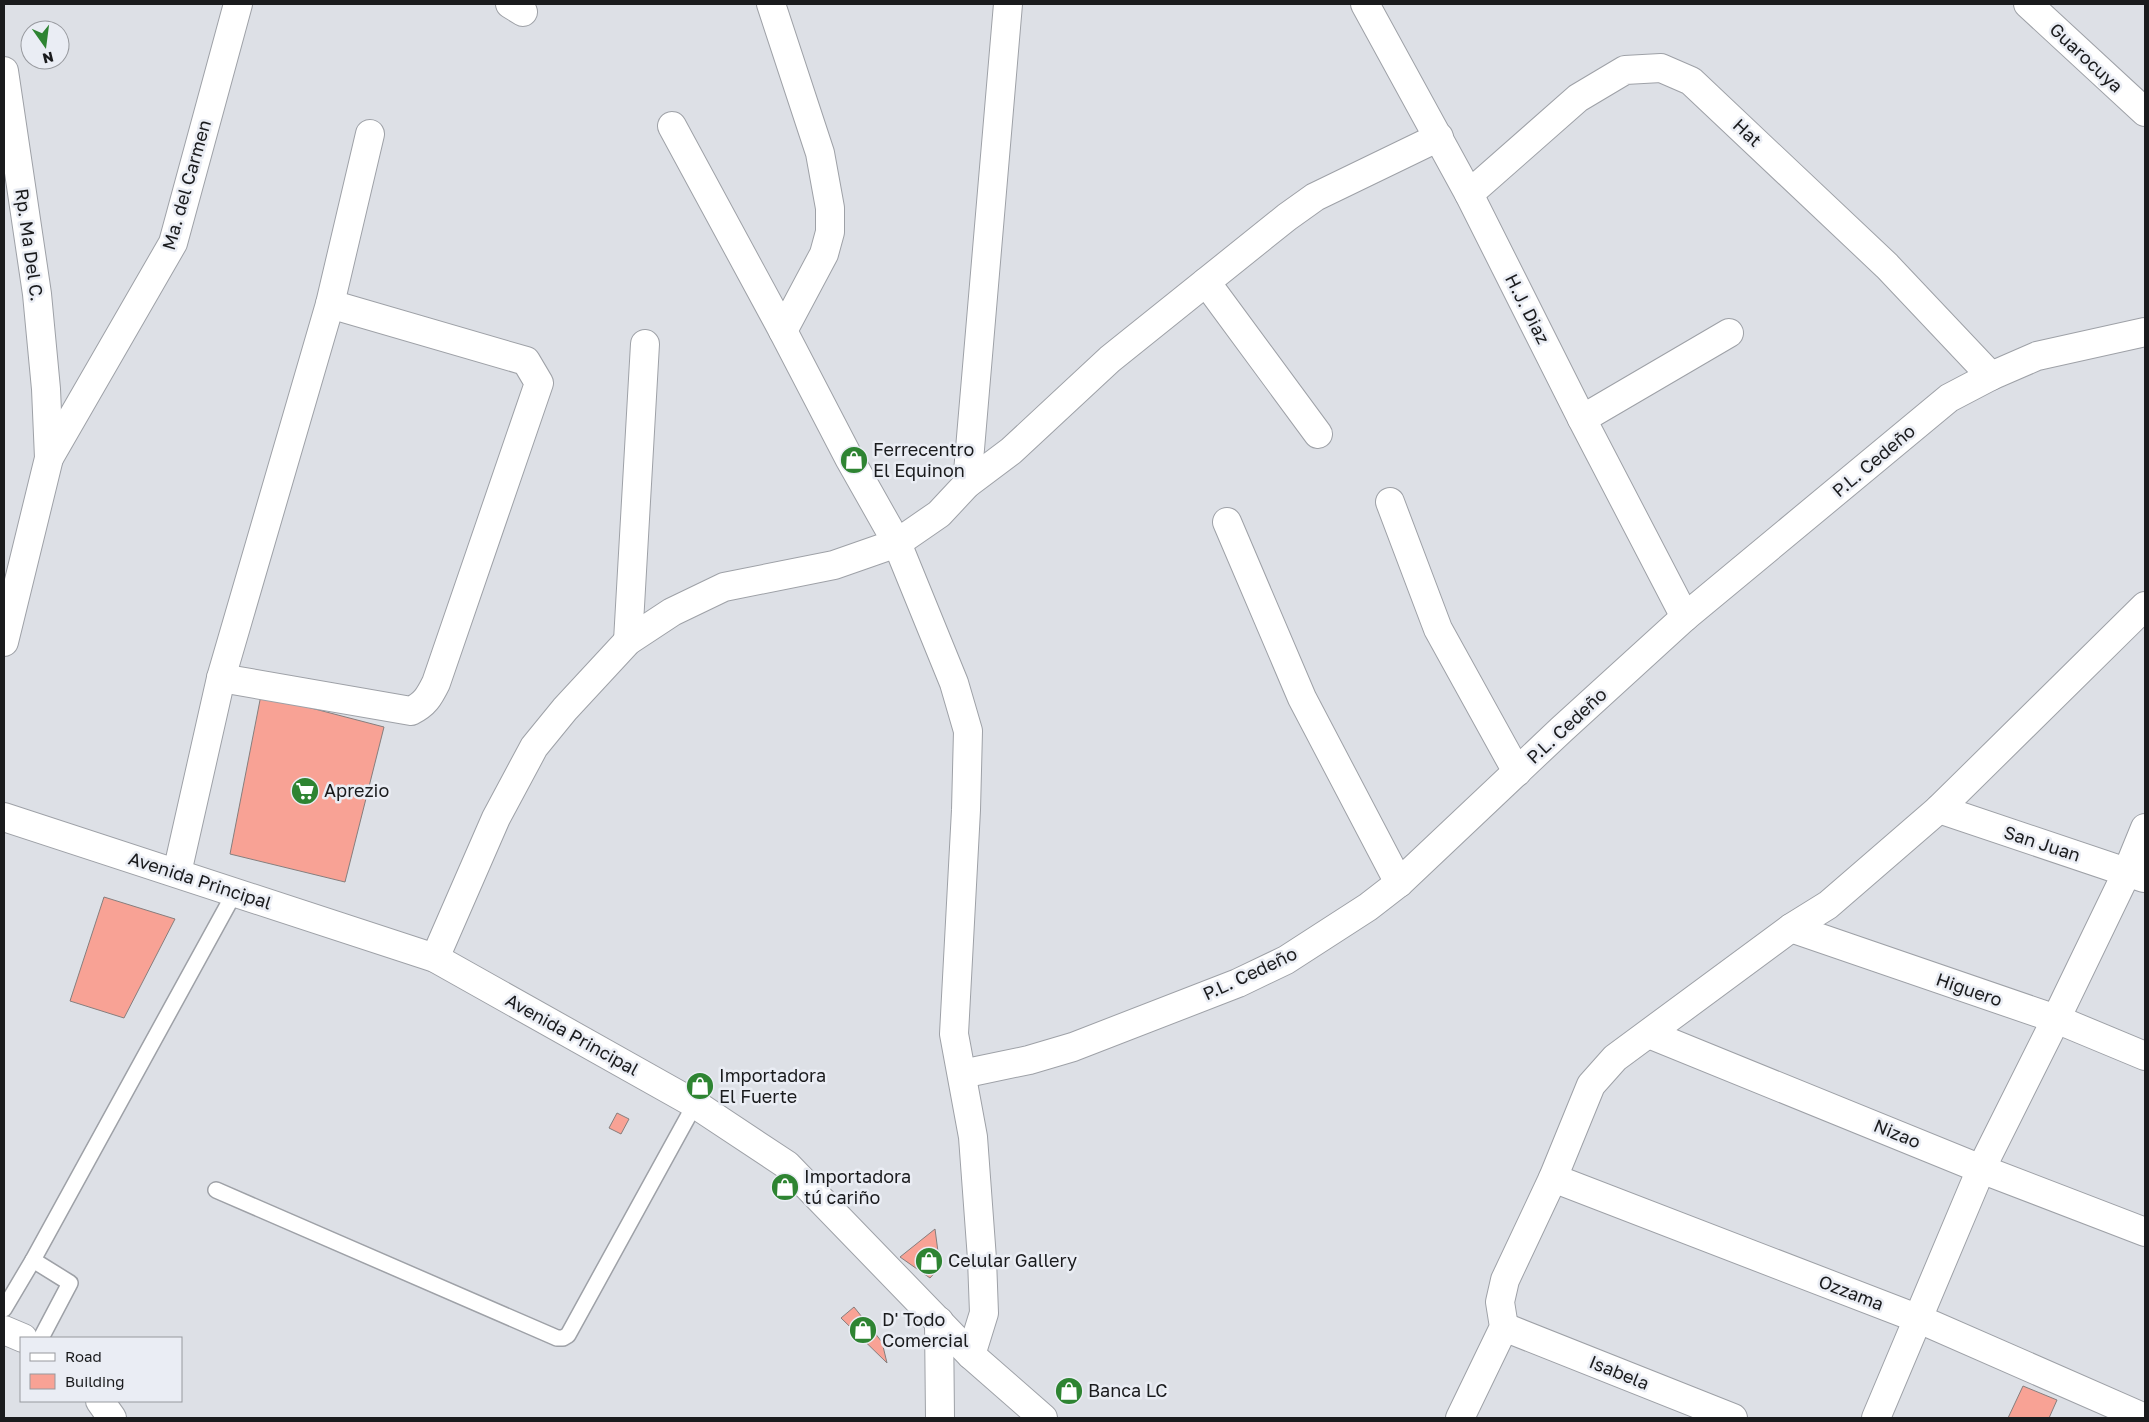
<svg xmlns="http://www.w3.org/2000/svg" width="2149" height="1422" font-family="'Golos Text',sans-serif">
  <rect width="100%" height="100%" fill="#dde0e6"/>
  <g fill="#f8a295" stroke="#867e7d">
    <polygon points="261,695 384,727 345,882 230,854"/>
    <polygon points="104,897 175,919 124,1018 70,1001"/>
    <polygon points="617,1113 629,1119 621,1134 609,1128"/>
    <polygon points="935,1229 940,1267 930,1278 900,1257"/>
    <polygon points="854,1307 882,1342 887,1363 841,1318"/>
    <polygon points="1071,1379 1081,1390 1066,1403 1057,1392"/>
    <polygon points="2023,1386 2057,1400 2049,1418 2008,1418"/>
  </g>
  <g fill="none" stroke-linecap="round" stroke-linejoin="round">
    <defs>
      <g id="service">
        <polyline points="216,1190 557,1338 563,1338 568,1335 695,1104"/>
        <polyline points="4,1309 33,1260"/>
        <polyline points="41,1338 70,1283 33,1260 235,892"/>
      </g>
      <g id="minor">
        <polyline points="510,4 523,12"/>
        <polyline points="771,4 820,153 830,208 830,232 824,254 783,331"/>
        <polyline points="1365,4 1469,194 1582,419 1685,617"/>
        <polyline points="2028,4 2145,112"/>
        <polyline points="4,71 37,294 46,389 49,458 4,642"/>
        <polyline points="672,126 783,331 849,458 897,543 954,683 968,731 966,810 954,1034 973,1137 982,1259 984,1313 971,1355"/>
        <polyline points="1469,194 1578,98 1625,70 1661,68 1691,81 1887,266 1991,376"/>
        <polyline points="1206,282 1318,434"/>
        <polyline points="1582,419 1729,333"/>
        <polyline points="49,458 173,243 238,4"/>
        <polyline points="967,484 1008,4"/>
        <polyline points="1390,502 1438,629 1517,772"/>
        <polyline points="1227,522 1302,698 1399,883"/>
        <polyline points="628,641 645,344"/>
        <path d="M221,678L411,711C425,704 429,697 436,683L539,383L526,361L330,304"/>
        <polyline points="1939,809 2144,878"/>
        <polyline points="177,873 221,678 330,304 370,134"/>
        <polyline points="1791,928 2056,1019 2145,1056"/>
        <polyline points="435,958 496,818 534,747 565,709 628,641 672,612 724,587 834,565 897,543 939,514 967,484 1011,451 1110,359 1287,217 1315,197 1439,137"/>
        <polyline points="1649,1034 1981,1169 2145,1232"/>
        <polyline points="962,1074 1029,1060 1073,1047 1238,983 1286,960 1368,907 1399,883 1561,730 1685,617 1949,398 1991,376 2037,356 2145,332"/>
        <polyline points="1553,1178 1919,1319 2145,1418"/>
        <polyline points="939,1321 940,1418"/>
        <polyline points="1504,1327 1733,1418"/>
        <polyline points="4,1330 23,1338"/>
        <polyline points="100,1401 112,1418"/>
        <polyline points="1460,1418 1504,1327 1500,1302 1505,1280 1553,1178 1591,1085 1615,1058 1791,928 1828,905 1939,809 2145,606"/>
        <polyline points="1876,1418 1981,1169 2056,1019 2127,872 2145,828"/>
      </g>
      <polyline id="tertiary" points="4,817 435,958 695,1104 787,1165 971,1355 1043,1418"/>
    </defs>
    <use href="#service" stroke="#9ea1a7" stroke-width="18"/>
    <use href="#minor" stroke="#9ea1a7" stroke-width="30"/>
    <use href="#tertiary" stroke="#9ea1a7" stroke-width="30"/>
    <use href="#service" stroke="#fff" stroke-width="15"/>
    <use href="#minor" stroke="#fff" stroke-width="28"/>
    <use href="#tertiary" stroke="#fff" stroke-width="28"/>
  </g>
  <defs>
    <symbol id="shop-disc" viewBox="-11 -11 22 22"><circle r="9.5" fill="#2e8432" stroke="#eaedf4"/><path d="M-5-2.5h2.3a2.7 3.5 0 0 1 5.4 0H5L5.5 6h-11ZM-1.5-2.5h3a1.5 2.3 0 0 0-3 0Z" fill="#fff"/></symbol>
    <symbol id="supermarket-disc" viewBox="-11 -11 22 22"><circle r="9.5" fill="#2e8432" stroke="#eaedf4"/><path d="M-6-5.5h2.5l.6 2H6L4.5 2H-2.5L-4.4-4H-6ZM-1.5 3.2a1.3 1.3 0 1 0 .1 0ZM3 3.2a1.3 1.3 0 1 0 .1 0Z" fill="#fff"/></symbol>
  </defs>
  <g fill-rule="evenodd">
    <use href="#shop-disc" x="838" y="444" width="32" height="32"/>
    <use href="#supermarket-disc" x="289" y="775" width="32" height="32"/>
    <use href="#shop-disc" x="684" y="1070" width="32" height="32"/>
    <use href="#shop-disc" x="769" y="1171" width="32" height="32"/>
    <use href="#shop-disc" x="913" y="1245" width="32" height="32"/>
    <use href="#shop-disc" x="847" y="1314" width="32" height="32"/>
    <use href="#shop-disc" x="1053" y="1375" width="32" height="32"/>
  </g>
  <g text-anchor="middle" stroke-width="5" stroke-linejoin="round" paint-order="stroke">
    <g font-size="18" fill="#1a1b1d" stroke="#eaedf4">
      <text transform="translate(2086 58) rotate(43)" y="6">Guarocuya</text>
      <text transform="translate(1747 133) rotate(43)" y="6">Hat</text>
      <text transform="translate(187 185) rotate(-74)" y="6">Ma. del Carmen</text>
      <text transform="translate(29 245) rotate(82)" y="6">Rp. Ma Del C.</text>
      <text transform="translate(1527 309) rotate(63)" y="6">H.J. Diaz</text>
      <text transform="translate(1874 461) rotate(-40)" y="6">P.L. Cedeño</text>
      <text transform="translate(1567 726) rotate(-43)" y="6">P.L. Cedeño</text>
      <text transform="translate(2042 844) rotate(18)" y="6">San Juan</text>
      <text transform="translate(200 881) rotate(18)" y="6">Avenida Principal</text>
      <text transform="translate(1250 974) rotate(-25)" y="6">P.L. Cedeño</text>
      <text transform="translate(1969 990) rotate(19)" y="6">Higuero</text>
      <text transform="translate(572 1035) rotate(29)" y="6">Avenida Principal</text>
      <text transform="translate(1897 1134) rotate(22)" y="6">Nizao</text>
      <text transform="translate(1851 1293) rotate(21)" y="6">Ozzama</text>
      <text transform="translate(1619 1373) rotate(22)" y="6">Isabela</text>
    </g>
    <g font-size="18" fill="#1a1b1d" stroke="#eaedf4" text-anchor="start">
      <text x="873" y="456">Ferrecentro<tspan x="873" dy="21">El Equinon</tspan></text>
      <text x="324" y="797">Aprezio</text>
      <text x="719" y="1082">Importadora<tspan x="719" dy="21">El Fuerte</tspan></text>
      <text x="804" y="1183">Importadora<tspan x="804" dy="21">tú cariño</tspan></text>
      <text x="948" y="1267">Celular Gallery</text>
      <text x="882" y="1326">D' Todo<tspan x="882" dy="21">Comercial</tspan></text>
      <text x="1088" y="1397">Banca LC</text>
    </g>
  </g>
  <rect width="2149" height="1422" fill="none" stroke="#1a1b1d" stroke-width="10"/>
  <rect x="20" y="1337" width="162" height="65" fill="#eaedf4" stroke="#97999e"/>
  <rect x="30" y="1353" width="25" height="8" fill="#ffffff" stroke="#97999e"/>
  <text x="65" y="1362" font-size="15" fill="#1a1b1d">Road</text>
  <rect x="30" y="1374" width="25" height="15" fill="#f8a295" stroke="#97999e"/>
  <text x="65" y="1387" font-size="15" fill="#1a1b1d">Building</text>
  <g transform="translate(45 45) rotate(166)"><circle r="24" fill="#eaedf4" stroke="#97999e"/>
  <path d="M0-4L9 19L0 12L-9 19Z" fill="#2e8432"/>
  <text y="-8" font-size="14" font-weight="bold" text-anchor="middle" fill="#1a1b1d">N</text>
  </g>
</svg>
